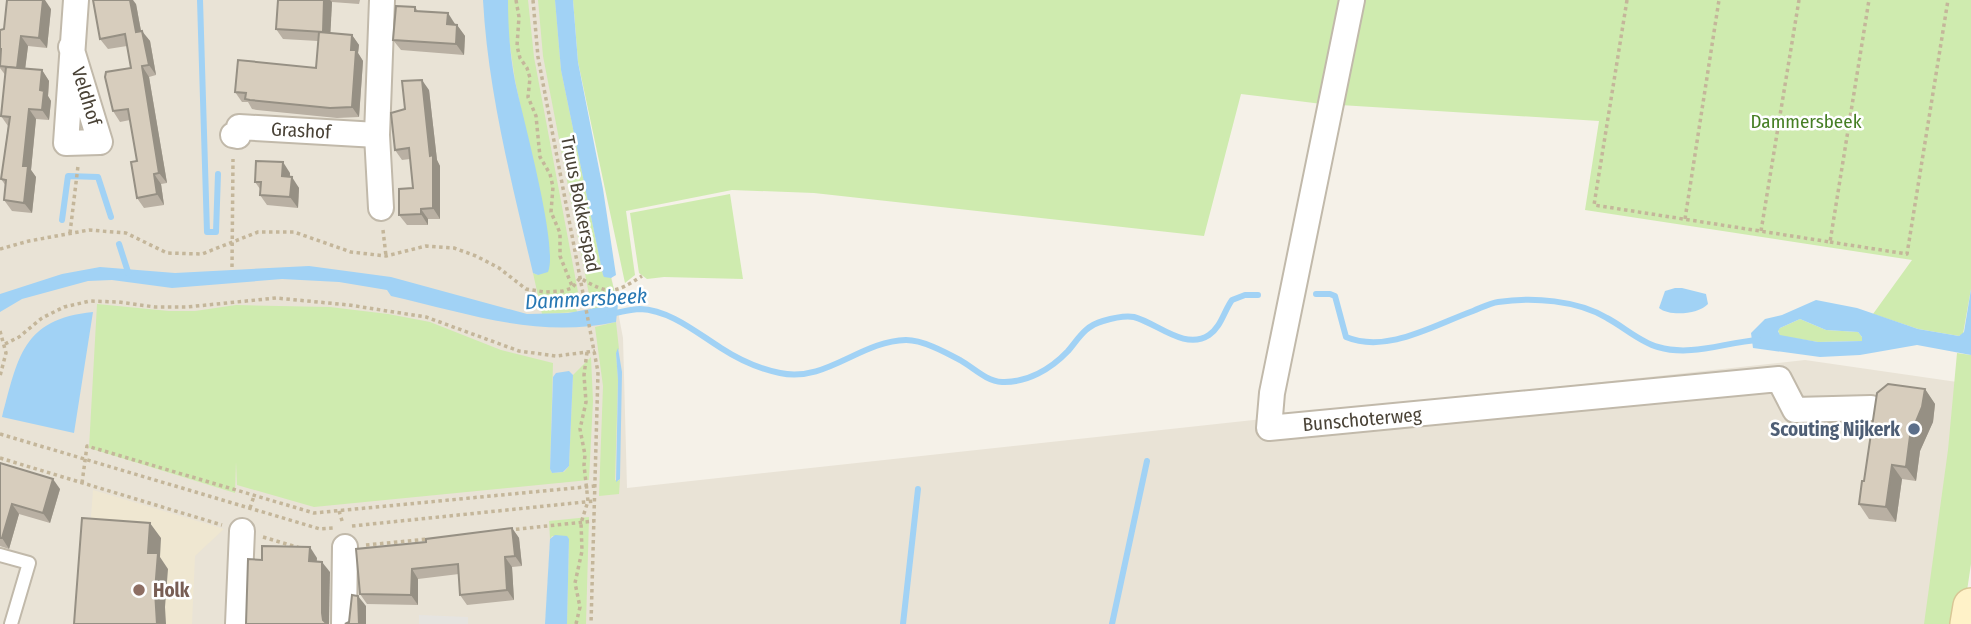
<svg xmlns="http://www.w3.org/2000/svg" width="1971" height="624" font-family="'Fira Sans Condensed',sans-serif">
  <rect width="100%" height="100%" fill="#f5f1e8"/>
  <polygon fill="#e9e3d6" points="0,0 559,0 623,338 627,488 1805,360 1964,383 1931,624 0,624"/>
  <polygon fill="#efe7d1" points="93,490 224,529 195,556 192,624 83,624"/>
  <g fill="#cfebaf">
    <polygon points="508,0 528,0 534,57 578,292 574,294 577,312 542,314 533,273 538,275 547,234 515,80 508,32"/>
    <polygon points="538,0 555,0 561,70 603,275 611,278 618,304 592,310 543,56"/>
    <polygon points="573,0 1343,0 1322,104 1241,94 1204,236 814,193 732,190 626,211 635,275 625,283 578,62"/>
    <polygon points="1362,0 1971,0 1971,289 1963,334 1959,336 1918,329 1873,314 1912,260 1585,210 1599,121 1340,105"/>
    <polygon points="730,194 743,279 664,277 647,279 639,273 630,213"/>
    <polygon points="97,304 169,311 195,311 236,305 330,307 388,314 430,322 501,350 553,363 550,469 552,473 564,472 569,466 573,375 591,357 593,401 589,480 314,507 237,485 236,462 235,493 89,448"/>
    <polygon points="1800,319 1826,330 1858,332 1862,337 1862,341 1818,342 1780,336 1778,330 1780,328"/>
    <polygon points="616,322 619,349 616,353 618,380 615,480 618,481 620,479 619,494 599,496 603,386 595,327"/>
    <polygon points="1957,353 1971,355 1971,564 1962,624 1924,624 1948,450"/>
    <polygon points="589,517 586,624 567,624 569,539 552,536 550,539 549,521"/>
  </g>
  <polygon fill="#e6e4e0" points="419,615 468,617 468,624 419,624"/>
  <g fill="#a1d2f5" fill-rule="evenodd">
    <path d="M483,0H508C508,28 510,54 515,81C522,115 559,247 548,272L538,275L533,273C512,184 488,92 483,0Z"/>
    <polygon points="555,0 573,0 578,62 603,189 616,275 611,278 604,277 603,275 561,70"/>
    <path d="M309,266L391,277L527,314L568,313L618,304L616,322C537,339 467,313 391,296L387,290L339,282L282,279L172,288L112,280L88,281L22,299L0,312V294L62,274L100,267L175,273Z"/>
    <path d="M1675,288H1682L1706,294L1708,304C1699,314 1670,317 1659,308L1665,291Z"/>
    <path d="M1971,289V355L1917,345L1860,355L1820,357L1753,348L1751,333L1765,319L1782,315L1816,300L1857,308L1918,329L1959,336L1964,332ZM1800,319L1826,330L1858,332L1862,337V341L1818,342L1780,335L1778,331L1780,328Z"/>
    <path d="M93,312L74,433L2,417C18,358 22,319 93,312Z"/>
    <polygon points="618,348 622,372 620,479 616,482 618,380 616,353"/>
    <polygon points="569,371 573,375 569,466 563,472 552,473 550,469 553,377 556,373"/>
    <polygon points="555,535 567,536 569,539 567,624 545,624 550,539"/>
  </g>
  <g fill="none" stroke-linecap="round" stroke-linejoin="round">
    <g stroke="#a1d2f5" stroke-width="6">
      <polyline points="200,0 207,232 216,232 218,174"/>
      <polyline points="62,220 68,176 98,177 111,217"/>
      <polyline points="119,244 129,275"/>
      <path d="M1316,294H1330L1335,296L1346,337C1387,354 1434,325 1473,311C1481,308 1490,303 1498,302C1533,297 1577,300 1607,318C1624,327 1640,342 1658,347C1692,357 1725,342 1759,340"/>
      <path d="M609,314C619,313 630,309 640,309C670,310 697,333 721,348C738,359 760,369 780,373C826,383 860,341 906,340C923,340 945,352 960,360C974,368 986,381 1002,382C1027,383 1051,369 1068,351C1079,338 1085,326 1103,321C1113,318 1124,315 1134,317C1157,323 1185,351 1209,335C1221,327 1224,311 1232,300L1245,295H1258"/>
      <polyline points="903,624 918,489"/>
      <polyline points="1112,624 1147,461"/>
    </g>
    <defs>
      <polyline id="lane" points="0,555 29,563 11,624"/>
      <g id="street">
        <polyline points="1352,0 1272,393 1269,428 1779,379 1795,410 1871,408"/>
        <polyline points="71,47 100,142 66,143 76,0"/>
        <polyline points="233,135 238,136 239,127 377,135"/>
        <polyline points="381,208 377,135 382,0"/>
        <polyline points="238,624 242,531"/>
        <polyline points="344,624 345,547"/>
      </g>
      <polyline id="secondary" points="1968,624 1971,606"/>
    </defs>
    <use href="#lane" stroke="#c1b9aa" stroke-width="16"/>
    <use href="#street" stroke="#c1b9aa" stroke-width="28"/>
    <use href="#secondary" stroke="#d8c695" stroke-width="38"/>
    <g stroke="#c4b69a" stroke-width="3.5" stroke-dasharray="3.5 3.5" stroke-linecap="butt">
      <polyline points="516,0 519,17 517,46 520,58 527,68 530,78 528,97 536,116 540,157 550,174 553,187 551,212 560,233 560,256 572,286"/>
      <polyline points="533,0 538,57 598,372 591,624"/>
      <polyline points="1627,0 1594,205 1830,242 1869,0"/>
      <polyline points="1685,219 1719,0"/>
      <polyline points="383,230 386,256"/>
      <polyline points="1761,231 1799,0"/>
      <polyline points="70,233 78,166"/>
      <polyline points="1830,242 1907,254 1948,0"/>
      <path d="M0,249L29,241L89,230L126,233L167,253L202,254L258,232H294L351,252L386,256L426,246L454,248L476,256L499,268L526,289L545,292L563,291L572,288L580,278C609,295 614,294 642,276"/>
      <polyline points="232,267 233,159"/>
      <polyline points="0,331 6,353 0,376"/>
      <polyline points="5,344 19,337 42,318 64,307 90,301 119,302 155,307 187,307 276,298 349,305 426,317 519,351 556,356 595,351"/>
      <polyline points="0,434 320,529 334,528"/>
      <polyline points="0,458 222,525"/>
      <polyline points="82,483 87,446 314,513 595,486"/>
      <polyline points="250,508 254,496"/>
      <polyline points="339,511 343,524"/>
      <polyline points="352,526 594,501"/>
      <polyline points="509,530 594,521"/>
      <polyline points="263,537 300,548"/>
      <polyline points="366,545 428,539"/>
      <polyline points="576,624 580,607 575,583 582,551 581,523 588,501 584,465 585,455 580,429 586,402 584,375 587,352"/>
    </g>
    <use href="#lane" stroke="#fff" stroke-width="12"/>
    <use href="#street" stroke="#fff" stroke-width="24"/>
    <use href="#secondary" stroke="#fff2c8" stroke-width="35"/>
  </g>
  <g fill="#b9b0a3">
    <polygon points="278,0 360,0 359,4 332,2 330,33 352,35 359,45 358,53 363,61 359,117 337,118 257,110 252,109 248,102 242,102 235,92 316,68 318,41 283,39 276,29"/>
    <polygon points="136,4 141,31 150,41 156,75 149,77 167,183 161,184 164,205 144,208 137,198 137,161 130,120 120,122 113,111 131,68 127,46 108,49 100,39"/>
    <polygon points="415,7 418,11 457,25 465,36 464,55 401,50 393,40"/>
    <polygon points="51,9 47,48 28,46 25,69 42,70 49,81 48,96 51,101 49,120 36,119 31,170 36,177 32,213 12,211 4,200 6,186 1,179 8,126 1,116 6,76 0,68 0,30 4,29"/>
    <polygon points="429,90 437,160 440,166 440,219 428,219 428,225 407,225 399,215 413,188 410,159 402,160 395,150"/>
    <polygon points="290,173 290,177 299,188 298,208 267,205 260,195 260,189 255,182"/>
    <polygon points="1925,389 1935,404 1933,422 1920,451 1916,481 1902,479 1896,522 1869,519 1859,504"/>
    <polygon points="0,463 60,489 50,523 19,514 9,549 0,546"/>
    <polygon points="512,528 519,538 522,566 512,567 514,600 467,605 460,595 459,574 418,579 418,605 367,604 360,594 426,542"/>
  </g>
  <g fill="#969084">
    <polygon points="43,0 45,0 51,9 47,48 39,38"/>
    <polygon points="130,0 133,0 136,4 143,42 136,32"/>
    <polygon points="324,0 330,0 332,2 330,42 323,32"/>
    <polygon points="448,13 455,24 455,34 447,24"/>
    <polygon points="457,25 465,36 464,55 456,44"/>
    <polygon points="142,31 150,41 156,75 149,65"/>
    <polygon points="352,35 359,45 358,53 363,61 359,117 352,107 351,50"/>
    <polygon points="21,36 28,46 24,78 17,68"/>
    <polygon points="142,66 149,77 167,183 159,173"/>
    <polygon points="42,70 49,81 48,96 51,101 49,120 42,110 40,90"/>
    <polygon points="422,80 429,90 437,160 440,166 440,219 433,208 430,156"/>
    <polygon points="29,109 36,119 31,170 36,177 32,213 24,203 23,166"/>
    <polygon points="283,162 290,173 289,187 282,176"/>
    <polygon points="154,174 161,184 164,205 157,194"/>
    <polygon points="292,177 299,188 298,208 290,197"/>
    <polygon points="421,209 428,219 428,225 421,214"/>
    <polygon points="1925,389 1935,404 1933,422 1920,451 1916,481 1906,467 1910,436"/>
    <polygon points="1892,465 1902,479 1896,522 1886,507"/>
    <polygon points="53,479 60,489 50,523 43,513"/>
    <polygon points="12,504 19,514 9,549 2,538"/>
    <polygon points="150,523 161,538 160,557 168,569 165,607 166,624 157,624 155,591 148,553"/>
    <polygon points="512,528 519,538 522,566 515,556"/>
    <polygon points="310,547 317,558 316,572 309,561"/>
    <polygon points="505,557 512,567 514,600 507,590"/>
    <polygon points="322,562 330,572 329,624 326,624 323,620 322,613"/>
    <polygon points="412,569 418,579 418,605 411,595"/>
    <polygon points="358,596 366,606 366,624 359,624"/>
  </g>
  <g fill="#d7cdbd" stroke="#969084" stroke-width="2">
    <polygon points="7,0 43,0 39,38 21,36 17,68 0,66 1,49 0,49 0,30 4,29"/>
    <polygon points="93,0 130,0 136,32 142,31 149,65 142,66 159,173 154,174 157,194 137,198 131,162 137,161 128,109 113,111 105,77 106,72 131,68 125,34 100,39"/>
    <polygon points="278,0 324,0 323,32 276,29"/>
    <polygon points="396,6 415,7 415,11 448,13 447,24 457,25 456,44 393,40"/>
    <polygon points="319,32 352,35 351,50 356,50 352,107 330,108 250,100 245,99 246,93 235,92 238,60 316,68"/>
    <polygon points="6,67 42,70 40,90 44,91 42,110 29,109 23,166 28,166 24,203 4,200 6,180 1,179 10,117 1,116"/>
    <polygon points="422,80 430,156 433,155 433,208 421,209 421,214 399,215 399,189 413,188 409,148 395,150 391,113 405,109 402,81"/>
    <polygon points="256,161 283,162 282,176 292,177 290,197 260,195 261,182 255,182"/>
    <polygon points="1888,384 1925,389 1922,407 1910,436 1906,467 1892,465 1886,507 1859,504 1862,481 1864,481 1877,393"/>
    <polygon points="0,463 53,479 43,513 12,504 2,538 0,538"/>
    <polygon points="82,518 150,523 148,553 158,553 155,591 157,624 74,624"/>
    <polygon points="512,528 515,556 505,557 507,590 460,595 458,564 412,569 411,595 360,594 356,549 426,542 426,539"/>
    <polygon points="262,546 310,547 309,561 322,562 322,613 323,620 327,624 246,624 248,559 262,560"/>
    <polygon points="352,595 358,596 359,624 345,624 349,622"/>
  </g>
  <circle fill="#5c6f8a" stroke="#fff" stroke-width="2.5" cx="1914" cy="429" r="7"/>
  <circle fill="#8d6e63" stroke="#fff" stroke-width="2.5" cx="139" cy="590" r="7"/>
  <g text-anchor="middle" stroke-width="5" stroke-linejoin="round" paint-order="stroke">
    <g font-size="19" fill="#494236" stroke="#fff">
      <text transform="translate(87 96) rotate(73)" y="7">Veldhof</text>
      <text transform="translate(301 130) rotate(3)" y="7">Grashof</text>
      <text transform="translate(581 204) rotate(79)" y="7">Truus Bokkerspad</text>
      <text transform="translate(1362 419) rotate(-5)" y="7">Bunschoterweg</text>
    </g>
    <g font-size="19" fill="#467f25" stroke="#fff">
      <text x="1806" y="128">Dammersbeek</text>
    </g>
    <g font-size="19" font-weight="bold" fill="#4e5e75" stroke="#fff" text-anchor="end">
      <text x="1900" y="436">Scouting Nijkerk</text>
    </g>
    <g font-size="19" font-weight="bold" fill="#785e54" stroke="#fff" text-anchor="start">
      <text x="153" y="597">Holk</text>
    </g>
    <g font-size="21" font-style="italic" fill="#2777b3" stroke="#fff">
      <text transform="translate(586 299) rotate(-3)" y="7">Dammersbeek</text>
    </g>
  </g>
</svg>
